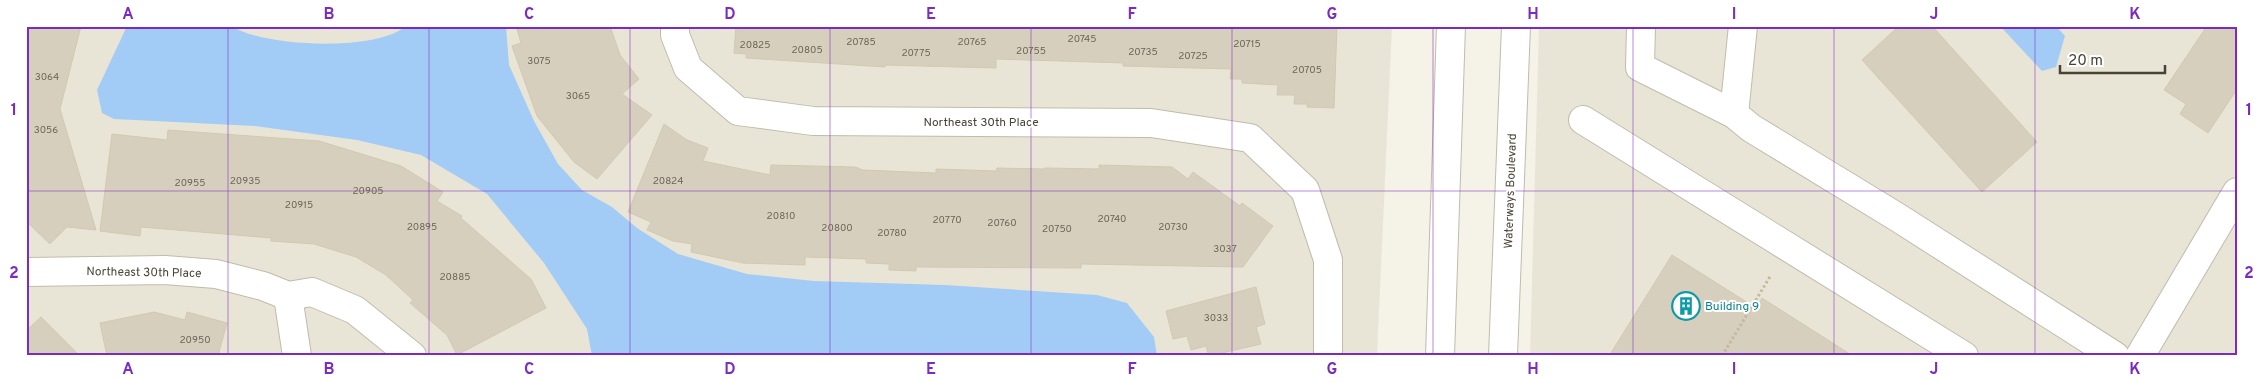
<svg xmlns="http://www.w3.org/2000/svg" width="2263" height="382" font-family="Overpass,sans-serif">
  <rect width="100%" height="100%" fill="#f5f2e8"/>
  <g fill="#e9e5d6">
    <polygon points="26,26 1392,26 1377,356 26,356"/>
    <polygon points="1539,26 2237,26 2237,356 1530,356"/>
  </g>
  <g fill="#a2ccf5">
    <path d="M127,26H231C264,47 376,52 406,26H506L509,65L534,121L558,164L582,190L612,207L637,228L678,254L747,274L814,281L945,285L1097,295L1127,303L1154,337L1157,356H592L587,329L544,263L487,194L421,155L357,140L255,126L114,119L102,113L97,90Z"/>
    <polygon points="2000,26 2056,26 2065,36 2056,67 2042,71"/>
  </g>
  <g fill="#d7cfbd" stroke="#d3c8b0">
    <polygon points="26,26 81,26 60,109 96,230 67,227 50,244 26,221"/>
    <polygon points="516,26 610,26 620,55 639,79 622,94 652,115 597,179 574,162 537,116 512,46 521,43"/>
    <polygon points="736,26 1337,26 1334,108 1307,107 1307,104 1294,104 1295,95 1277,95 1278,85 1242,83 1242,79 1230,79 1231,69 1123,66 1123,63 996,59 996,68 885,65 885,67 746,58 746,54 734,53"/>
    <polygon points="1899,26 1932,26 2037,142 1982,192 1862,60"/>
    <polygon points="2207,26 2237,26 2237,89 2208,133 2180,114 2186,104 2164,90"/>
    <polygon points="664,124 687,140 708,148 703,161 770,175 771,165 855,167 863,170 936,173 936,169 996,171 997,168 1045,169 1045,168 1099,169 1099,165 1172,167 1188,179 1193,172 1240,206 1242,203 1273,226 1243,267 1081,264 1081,268 916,267 916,271 889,270 889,264 866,263 866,259 805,257 805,265 743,263 691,252 692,244 673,241 647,230 651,222 628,212"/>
    <polygon points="168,130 319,141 401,166 443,192 437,201 462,216 461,218 531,279 546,308 457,355 447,335 410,303 413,300 386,275 356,257 314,244 271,241 271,238 141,227 140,236 100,231 112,134 167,140"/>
    <polygon points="1672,255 1756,308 1762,298 1853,356 1609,356"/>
    <polygon points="1256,287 1265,324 1256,327 1261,344 1209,356 1206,346 1191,350 1187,336 1173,339 1166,311"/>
    <polygon points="154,312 185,320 187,312 227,323 218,356 107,356 100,323"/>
    <polygon points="41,317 80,356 26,356 26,331"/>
  </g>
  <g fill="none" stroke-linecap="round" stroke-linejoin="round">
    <defs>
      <g id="minor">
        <polyline points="675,26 675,35 688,68 738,111 813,121 1151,123 1250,138 1305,190 1328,260 1328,356"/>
        <polyline points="1641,26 1640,67 1734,114 1751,128 1897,217 2115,356"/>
        <polyline points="1734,114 1743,26"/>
        <polyline points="1583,120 1964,356"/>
        <polyline points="26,272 165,270 216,274 263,286 288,296 312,292 355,310 412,356"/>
        <polyline points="288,296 297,356"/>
        <polyline points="1440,356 1451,26"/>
        <polyline points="1503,356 1516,26"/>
        <polyline points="2140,356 2237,192"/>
      </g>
    </defs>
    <use href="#minor" stroke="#c1bbaa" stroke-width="30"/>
    <polyline stroke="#c4b99a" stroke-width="3" stroke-dasharray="2.5 2.5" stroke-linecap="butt" points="1722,356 1771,275"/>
    <use href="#minor" stroke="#fff" stroke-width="28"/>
  </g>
  <path fill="none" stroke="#7b2cbf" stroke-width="1" stroke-opacity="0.55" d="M228,26V356M429,26V356M630,26V356M830,26V356M1031,26V356M1232,26V356M1433,26V356M1633,26V356M1834,26V356M2035,26V356M26,191H2237"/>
  <defs>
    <symbol id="building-ring" viewBox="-11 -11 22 22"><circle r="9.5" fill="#fff" stroke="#0f9aa8" stroke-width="1.5"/><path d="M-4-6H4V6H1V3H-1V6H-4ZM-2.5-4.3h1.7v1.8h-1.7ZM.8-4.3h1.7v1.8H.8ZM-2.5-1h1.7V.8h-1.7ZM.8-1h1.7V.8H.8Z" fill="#0f9aa8"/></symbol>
  </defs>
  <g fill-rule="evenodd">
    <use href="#building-ring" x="1670" y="290" width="32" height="32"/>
  </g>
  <g text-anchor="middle" stroke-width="4" stroke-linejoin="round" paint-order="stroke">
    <g font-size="10" fill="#6c6658">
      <text x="1082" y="42">20745</text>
      <text x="861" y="45">20785</text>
      <text x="972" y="45">20765</text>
      <text x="1247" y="47">20715</text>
      <text x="755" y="48">20825</text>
      <text x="807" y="53">20805</text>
      <text x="1031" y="54">20755</text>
      <text x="1143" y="55">20735</text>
      <text x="916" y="56">20775</text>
      <text x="1193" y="59">20725</text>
      <text x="539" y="64">3075</text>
      <text x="1307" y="73">20705</text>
      <text x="47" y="80">3064</text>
      <text x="578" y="99">3065</text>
      <text x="46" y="133">3056</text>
      <text x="245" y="184">20935</text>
      <text x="668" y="184">20824</text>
      <text x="190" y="186">20955</text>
      <text x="368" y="194">20905</text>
      <text x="299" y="208">20915</text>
      <text x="781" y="219">20810</text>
      <text x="1112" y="222">20740</text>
      <text x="947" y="223">20770</text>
      <text x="1002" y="226">20760</text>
      <text x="422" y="230">20895</text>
      <text x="1173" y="230">20730</text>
      <text x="837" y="231">20800</text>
      <text x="1057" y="232">20750</text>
      <text x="892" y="236">20780</text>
      <text x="1225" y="252">3037</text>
      <text x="455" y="280">20885</text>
      <text x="1216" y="321">3033</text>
      <text x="195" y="343">20950</text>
    </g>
    <g font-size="12" fill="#494336" stroke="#fff">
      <text x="981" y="126">Northeast 30th Place</text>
      <text transform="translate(1510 191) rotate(-88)" y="4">Waterways Boulevard</text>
      <text transform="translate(144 272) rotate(1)" y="4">Northeast 30th Place</text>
    </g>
    <g font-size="12" fill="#0d838f" stroke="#fff" text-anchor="start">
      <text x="1705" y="310">Building 9</text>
    </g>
  </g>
  <rect width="2263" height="382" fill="none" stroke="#ffffff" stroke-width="55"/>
  <path d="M2060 65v8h105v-8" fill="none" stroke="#494336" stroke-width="2.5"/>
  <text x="2068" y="65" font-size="15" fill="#494336" stroke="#ffffff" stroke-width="4" paint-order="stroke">20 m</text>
  <rect x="28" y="28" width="2208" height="326" fill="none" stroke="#7b2cbf" stroke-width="2"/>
  <g font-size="16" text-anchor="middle" font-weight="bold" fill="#7b2cbf">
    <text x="128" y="19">A</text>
    <text x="329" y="19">B</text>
    <text x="529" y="19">C</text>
    <text x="730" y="19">D</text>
    <text x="931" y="19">E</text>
    <text x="1132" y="19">F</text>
    <text x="1332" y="19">G</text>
    <text x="1533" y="19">H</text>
    <text x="1734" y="19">I</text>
    <text x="1934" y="19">J</text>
    <text x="2135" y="19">K</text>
    <text x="14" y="115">1</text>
    <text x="2249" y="115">1</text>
    <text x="14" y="278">2</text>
    <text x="2249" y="278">2</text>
    <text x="128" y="374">A</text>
    <text x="329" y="374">B</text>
    <text x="529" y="374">C</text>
    <text x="730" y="374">D</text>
    <text x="931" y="374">E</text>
    <text x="1132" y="374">F</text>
    <text x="1332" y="374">G</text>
    <text x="1533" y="374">H</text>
    <text x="1734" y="374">I</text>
    <text x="1934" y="374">J</text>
    <text x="2135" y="374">K</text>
  </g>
</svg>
